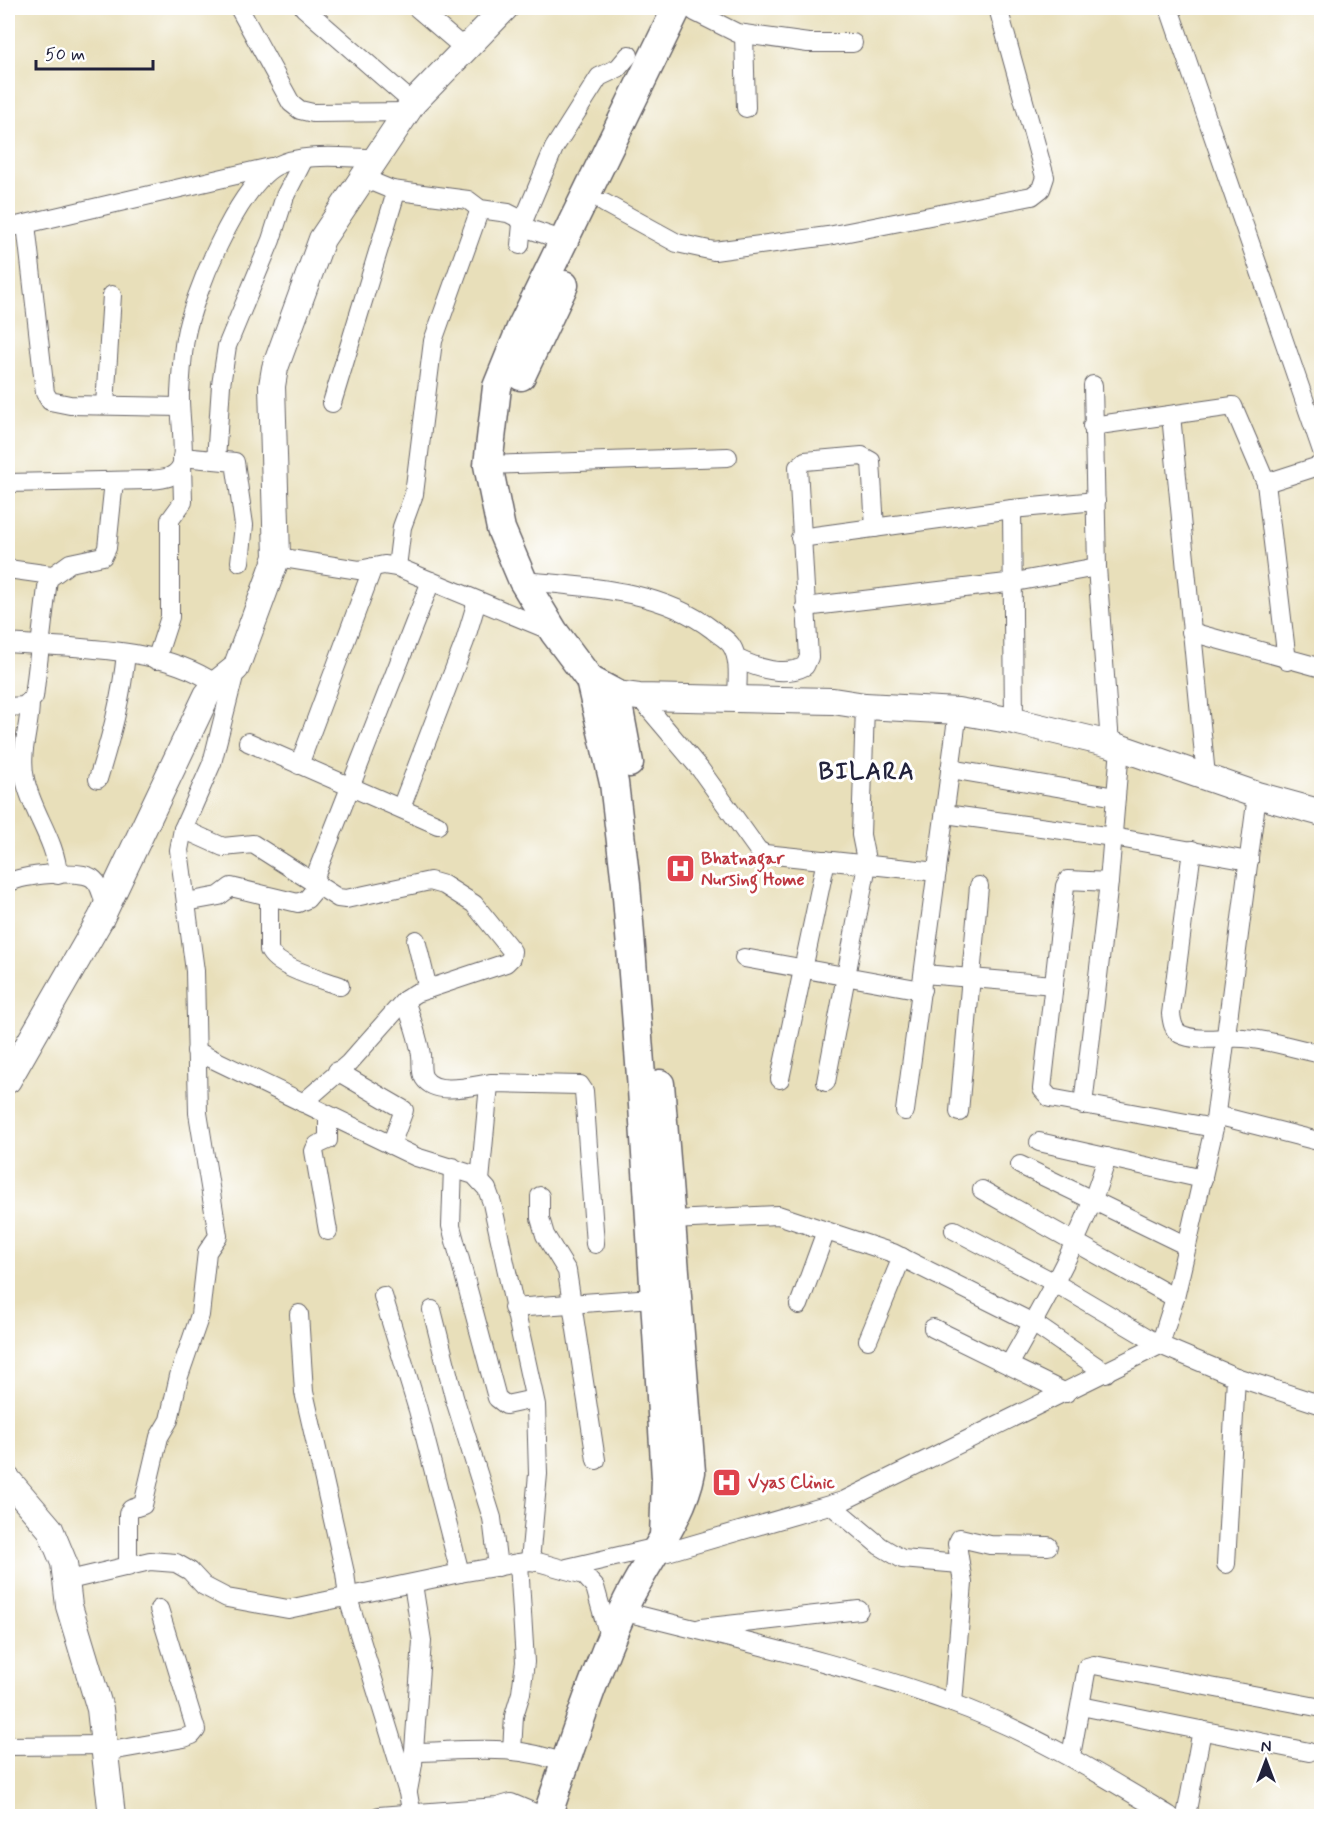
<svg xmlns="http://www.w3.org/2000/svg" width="1329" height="1824" font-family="Mynerve,sans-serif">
  <rect width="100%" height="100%" fill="#fff"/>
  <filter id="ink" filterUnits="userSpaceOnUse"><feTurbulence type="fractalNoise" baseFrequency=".0167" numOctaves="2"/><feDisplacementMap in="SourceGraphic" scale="12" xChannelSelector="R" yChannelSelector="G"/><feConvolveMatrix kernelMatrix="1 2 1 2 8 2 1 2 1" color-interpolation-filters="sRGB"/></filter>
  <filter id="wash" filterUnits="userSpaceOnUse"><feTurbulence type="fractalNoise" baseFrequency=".008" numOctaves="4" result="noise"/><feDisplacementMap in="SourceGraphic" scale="24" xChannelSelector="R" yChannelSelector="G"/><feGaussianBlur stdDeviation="1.35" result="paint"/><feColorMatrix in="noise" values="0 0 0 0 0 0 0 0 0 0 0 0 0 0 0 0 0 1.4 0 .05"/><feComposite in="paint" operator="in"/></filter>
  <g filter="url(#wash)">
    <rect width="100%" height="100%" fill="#e8dfba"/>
  </g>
  <g filter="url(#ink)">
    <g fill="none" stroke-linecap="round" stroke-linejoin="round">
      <defs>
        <g id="street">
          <polyline points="239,8 291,103 300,110 313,113 408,112"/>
          <polyline points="304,8 413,103"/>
          <polyline points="417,8 465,49"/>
          <polyline points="1169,8 1322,451"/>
          <polyline points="695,12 737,33 808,43 853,43"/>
          <polyline points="744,34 746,108"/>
          <polyline points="392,190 468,200 480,209 508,213 518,218 526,228 565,241"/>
          <polyline points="604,203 677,243 714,251 828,236 1032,196 1041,189 1045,177 998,8"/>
          <polyline points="26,224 45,393 50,401 70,405 180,407"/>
          <polyline points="8,228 271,167"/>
          <polyline points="520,245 522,224 554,148 599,77 618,68 629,55"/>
          <polyline points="1093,385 1097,567 1110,744"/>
          <polyline points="332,403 394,199 392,190 363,178"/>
          <polyline points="105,405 112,295"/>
          <polyline points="1171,415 1206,776"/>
          <polyline points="1092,426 1233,406 1266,483 1322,465"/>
          <polyline points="182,457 235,462 244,525 240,562"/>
          <polyline points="216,460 221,385 227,346 271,240 285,196 304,159"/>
          <polyline points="488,465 728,457"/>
          <path d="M8,483L149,480C161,479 175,479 181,466C186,454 179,410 180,394C181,376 182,357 185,339C192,297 238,186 276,166C304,152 345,158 375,158"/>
          <polyline points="1266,483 1287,661"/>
          <polyline points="1012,509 1014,721"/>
          <polyline points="800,538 1012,509 1096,501"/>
          <polyline points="277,557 359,570 384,565 397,567 554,632"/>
          <polyline points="397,567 402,527 414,494 433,341 480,209"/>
          <polyline points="8,569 51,575"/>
          <path d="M523,581C587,587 660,589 713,630C719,635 727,639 731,645C741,660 737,682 737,699"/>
          <polyline points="805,607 1015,582 1097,567"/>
          <polyline points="1191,632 1322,668"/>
          <path d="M8,643C72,648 161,646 216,684"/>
          <path d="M738,659C757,668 785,677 805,666L809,657L798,467L805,461L862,456L871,461L875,528"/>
          <polyline points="156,660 170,617 170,520 183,502 182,464"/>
          <polyline points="639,697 700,769 758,850 765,854 937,872"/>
          <path d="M30,702C30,728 19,752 25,779C32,813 56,840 58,875"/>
          <polyline points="8,707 24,706 34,697 48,579 70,563 103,556 107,548 114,481"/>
          <polyline points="248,742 438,825"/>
          <polyline points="299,765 373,567"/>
          <polyline points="950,769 1116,797"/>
          <path d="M98,779C111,737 122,697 126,653"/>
          <polyline points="401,808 465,641 477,601"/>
          <polyline points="945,814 1113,837 1249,861"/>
          <polyline points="183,829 223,847 253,844 338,898 346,899 430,881 444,885 474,904 512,951 511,958 506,963 416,993 405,1000 349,1063 303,1103"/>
          <path d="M1192,850L1171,1014C1172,1022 1173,1030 1180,1034C1198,1043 1225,1036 1244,1038C1270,1040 1296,1049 1322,1054"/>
          <polyline points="313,882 431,581"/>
          <polyline points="1109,882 1068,880 1065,886 1042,1089 1050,1098 1214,1128"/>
          <path d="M8,883C23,875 78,869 92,878C101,884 103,899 106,909"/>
          <path d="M269,897V950C277,968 321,979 340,986"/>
          <polyline points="186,902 219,896 231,887 298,903 307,899 318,886"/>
          <polyline points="416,940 428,989"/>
          <polyline points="744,958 922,990"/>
          <polyline points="924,974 1054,985"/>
          <path d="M405,1000C411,1018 418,1036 421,1055C422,1062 420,1072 424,1078C436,1097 475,1085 492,1083"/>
          <polyline points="196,1051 416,1157 474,1175 487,1189 492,1203 536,1405 538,1474 530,1561"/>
          <polyline points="337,1071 404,1110 391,1145"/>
          <polyline points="780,1079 826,860"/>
          <polyline points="826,1082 867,865 861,835 865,706"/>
          <polyline points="1083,1105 1109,882 1120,748"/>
          <polyline points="905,1111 958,711"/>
          <polyline points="959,1112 979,886"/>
          <polyline points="328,1115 328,1140 317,1145 314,1151 328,1231"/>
          <polyline points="1216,1115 1322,1142"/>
          <polyline points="1039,1142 1203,1179"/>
          <polyline points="1020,1165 1187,1246"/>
          <polyline points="453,1167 451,1226 497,1398 506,1405 534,1399"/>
          <polyline points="480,1181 489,1085 492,1083 580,1085 584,1091 595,1244"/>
          <polyline points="982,1190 1175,1298"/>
          <polyline points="540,1196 540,1218 545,1235 567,1271 596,1460"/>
          <polyline points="672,1220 778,1215 893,1253 1033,1323 1106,1373"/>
          <polyline points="954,1230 1055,1283 1160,1345 1236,1377 1322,1405"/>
          <polyline points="383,1296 418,1410 460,1573"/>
          <polyline points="799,1305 826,1231"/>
          <polyline points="513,1308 653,1298"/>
          <polyline points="432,1310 454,1397 492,1518 498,1567"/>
          <polyline points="299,1314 304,1392 345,1573 348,1598 408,1793 412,1816"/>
          <polyline points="933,1328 1066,1393"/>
          <polyline points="868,1340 902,1257"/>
          <path d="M1009,1365C1047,1298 1086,1231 1107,1157"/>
          <polyline points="831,1505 880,1546 902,1559 960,1564"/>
          <polyline points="650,1557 843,1501 1160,1345 1175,1298 1214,1128 1257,795"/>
          <polyline points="1226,1564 1236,1377"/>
          <polyline points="128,1567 128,1514 131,1509 143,1505 159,1437 169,1420 179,1376 200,1315 207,1252 218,1236 198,1113 195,971 179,850 183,829 212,763 236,668"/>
          <polyline points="567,1568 658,1547"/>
          <polyline points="65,1581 150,1561 176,1563 190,1571 204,1586 227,1598 288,1609 460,1573 530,1561 538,1562 584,1575 595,1587 610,1640"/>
          <path d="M622,1611C731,1639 847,1664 952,1703C1030,1731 1100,1774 1170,1816"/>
          <polyline points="701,1628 859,1610"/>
          <polyline points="953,1703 963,1583 957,1544 960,1538 990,1545 1048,1546"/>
          <polyline points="1081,1706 1309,1752"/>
          <polyline points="8,1746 105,1745"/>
          <polyline points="512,1751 514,1716 521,1693 525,1662 519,1563"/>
          <polyline points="105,1752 184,1738 192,1735 196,1730 159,1609"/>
          <path d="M414,1752C465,1751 518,1743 565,1764"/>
          <polyline points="1071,1756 1087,1667 1094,1665 1322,1708"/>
          <polyline points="408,1791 413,1764 422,1641 413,1584"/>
          <polyline points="379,1816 497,1807 511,1803 542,1816"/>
          <polyline points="1186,1816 1202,1730"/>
        </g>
        <g id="secondary">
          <polyline points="616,694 639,697 833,701 865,706 958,711 1014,721 1110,744 1257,795 1322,813"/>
          <polyline points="8,1080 101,918 207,695 216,684 236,668 277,557 272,386 275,368 322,239 413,103 505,8"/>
          <polyline points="8,1480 50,1529 64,1563 69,1606 100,1709 112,1816"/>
        </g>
        <g id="primary">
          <polyline points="521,376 564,285"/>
          <polyline points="590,680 616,694 629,763"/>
          <polyline points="664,1538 666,1478 642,1089 626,884 614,783 590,680 554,632 523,581 501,529 488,465 497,387 521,328 677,8"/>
          <path d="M547,1816C571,1747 593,1677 623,1610C643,1564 682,1521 691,1472L660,1084"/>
        </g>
      </defs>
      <use href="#street" stroke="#676467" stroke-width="20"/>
      <use href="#secondary" stroke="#676467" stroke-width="28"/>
      <use href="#primary" stroke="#676467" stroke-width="31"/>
      <use href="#street" stroke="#fff" stroke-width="18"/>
      <use href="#secondary" stroke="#fff" stroke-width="26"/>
      <use href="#primary" stroke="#fff" stroke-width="28"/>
    </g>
  </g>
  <defs>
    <symbol id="hospital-square" viewBox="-11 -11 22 22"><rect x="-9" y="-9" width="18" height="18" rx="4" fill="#e0444e" stroke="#fff"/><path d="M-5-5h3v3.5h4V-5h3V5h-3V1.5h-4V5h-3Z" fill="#fff"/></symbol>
  </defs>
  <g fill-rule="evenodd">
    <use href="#hospital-square" x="664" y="852" width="33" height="33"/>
    <use href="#hospital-square" x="710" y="1466" width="33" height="33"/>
  </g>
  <g text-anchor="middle" stroke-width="6" stroke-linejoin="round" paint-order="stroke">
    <g font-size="18" font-weight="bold" fill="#be3a42" stroke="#fff" text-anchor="start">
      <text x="701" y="864">Bhatnagar<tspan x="701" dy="21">Nursing Home</tspan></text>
      <text x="748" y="1488">Vyas Clinic</text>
    </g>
    <g font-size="24" font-weight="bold" letter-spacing="1.5" fill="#22223b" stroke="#fff">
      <text x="867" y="779">BILARA</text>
    </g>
  </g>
  <rect width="1329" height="1824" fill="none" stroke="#fff" stroke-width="30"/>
  <g transform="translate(1266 1761)" stroke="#ffffff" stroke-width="4.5" paint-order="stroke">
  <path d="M0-4.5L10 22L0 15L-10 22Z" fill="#22223b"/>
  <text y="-9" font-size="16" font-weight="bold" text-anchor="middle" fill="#22223b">N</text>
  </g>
  <path d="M36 60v9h117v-9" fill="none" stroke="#22223b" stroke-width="3"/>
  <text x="45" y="60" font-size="18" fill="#22223b" stroke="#ffffff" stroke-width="4.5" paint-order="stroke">50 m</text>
</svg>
